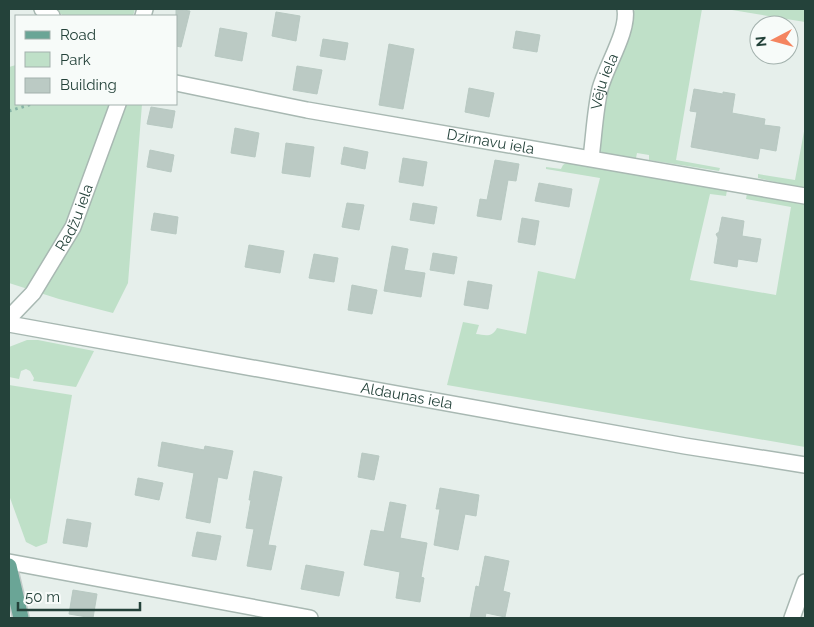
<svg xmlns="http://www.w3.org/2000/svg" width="814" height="627" font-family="Raleway,sans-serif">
  <rect width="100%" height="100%" fill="#e6efeb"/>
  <g fill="#bfe0c8">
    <polygon points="53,9 135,9 133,16 64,16"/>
    <path d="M635,9H702L676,160L720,168L719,171L649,160V155L637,153L636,158C625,157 606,157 598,149L602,96Z"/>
    <polygon points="726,9 805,9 805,22"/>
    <polygon points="16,65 16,104 142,104 128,283 113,313 59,299 9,283 9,67"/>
    <polygon points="805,126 805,189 758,178 758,174 795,180"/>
    <path d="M566,163L727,190L726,196L710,194L690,280L776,295L791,207L746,199L747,193L805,203V447L447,385L463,322L479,325L476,334C485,335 492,338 497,328L526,334L538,271L575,279L600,178L546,169V167L561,169L563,165Z"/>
    <polygon points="27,340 38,340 94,351 76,387 33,381 34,378 30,371 26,369 21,371 19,379 9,377 9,347"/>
    <polygon points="9,385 72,395 47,543 36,547 26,542 9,495"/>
  </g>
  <g fill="#bbcac4" stroke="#b8c9c2">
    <polygon points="176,9 190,11 181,47 176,46"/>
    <polygon points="276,12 300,16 296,41 272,36"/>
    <polygon points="220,28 247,33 242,61 215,56"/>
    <polygon points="516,31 540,35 537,52 513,48"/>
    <polygon points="323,39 348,43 345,60 320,56"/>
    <polygon points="389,44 414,49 403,109 379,105"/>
    <polygon points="297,66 322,70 317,94 293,90"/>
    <polygon points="469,88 494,93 489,117 465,112"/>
    <polygon points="694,89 723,94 723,92 735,94 732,113 765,119 764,125 780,127 776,151 760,148 758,159 691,147 697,112 690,111"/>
    <polygon points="151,107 175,111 172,128 147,124"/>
    <polygon points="235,128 259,133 255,157 231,153"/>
    <polygon points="286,143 314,147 310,177 282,173"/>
    <polygon points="344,147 368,152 365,169 341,164"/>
    <polygon points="150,150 174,155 171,172 147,167"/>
    <polygon points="403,158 427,162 423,186 399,182"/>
    <polygon points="495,160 519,164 516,181 508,180 501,220 477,216 480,199 487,200"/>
    <polygon points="539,183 572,189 569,207 535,201"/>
    <polygon points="347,203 364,205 359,230 342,227"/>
    <polygon points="413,203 437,207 434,224 410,220"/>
    <polygon points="154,213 178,217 176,234 151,230"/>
    <polygon points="722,217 744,221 742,236 761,239 757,262 738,259 737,267 714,263 718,238 716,234 719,232"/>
    <polygon points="522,218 539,221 535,245 518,242"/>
    <polygon points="249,245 284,251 280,273 245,267"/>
    <polygon points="392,246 408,249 404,270 425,273 421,297 384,291"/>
    <polygon points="433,253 457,257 454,274 430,270"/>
    <polygon points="314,254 338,258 334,282 309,278"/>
    <polygon points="468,281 492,285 488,309 464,305"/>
    <polygon points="352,285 377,290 372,314 348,310"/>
    <polygon points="162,442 204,450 205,446 233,451 227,479 218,477 210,523 186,518 194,473 158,466"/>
    <polygon points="362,453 379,456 374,480 358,477"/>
    <polygon points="254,471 282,477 268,545 276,546 271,570 247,566 254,529 246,528 251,500 249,500"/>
    <polygon points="138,478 163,483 159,500 135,495"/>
    <polygon points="440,488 479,495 476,516 465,514 458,550 434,545 440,509 436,509"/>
    <polygon points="390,502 406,505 400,538 427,543 421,577 424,578 420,602 396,598 400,572 364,565 371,530 384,532"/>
    <polygon points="67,519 91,523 87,547 63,543"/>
    <polygon points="197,532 221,536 216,560 192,556"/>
    <polygon points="485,556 509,561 503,591 510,593 505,617 486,613 485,618 470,618 476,586 479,587"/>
    <polygon points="306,565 344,572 339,596 301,589"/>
    <polygon points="73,590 97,594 93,618 69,614"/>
  </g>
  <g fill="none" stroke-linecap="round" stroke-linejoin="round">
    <defs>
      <g id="minor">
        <polyline points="42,9 52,16"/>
        <polyline points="143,16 145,9"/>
        <path id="s1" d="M176,83L307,110L805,196"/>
        <path id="s2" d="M591,158C594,135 595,111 600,89C606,66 629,31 625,9"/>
        <path id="s3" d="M9,318L33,293L73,227L118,104"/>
        <path id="s4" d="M9,324L685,446L805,465"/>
        <polyline points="9,562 310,618"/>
        <polyline points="792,618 805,582"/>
      </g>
      <polyline id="major" points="9,566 21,618"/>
    </defs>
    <use href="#minor" stroke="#a8b8b2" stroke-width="18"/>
    <use href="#major" stroke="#c2cac8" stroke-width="18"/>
    <polyline stroke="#86b3a5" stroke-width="3" stroke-dasharray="2.5 4" stroke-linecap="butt" points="9,111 32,104"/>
    <use href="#minor" stroke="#fff" stroke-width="15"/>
    <use href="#major" stroke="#6aa596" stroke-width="15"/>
  </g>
  <g text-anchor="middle" stroke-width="4.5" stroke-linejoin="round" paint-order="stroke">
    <g font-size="15" fill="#24423a" stroke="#f7fbf9">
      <text dy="5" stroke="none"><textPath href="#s2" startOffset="78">Vēju iela</textPath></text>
      <text dy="5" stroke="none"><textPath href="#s1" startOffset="320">Dzirnavu iela</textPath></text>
      <text dy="5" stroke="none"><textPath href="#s3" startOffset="121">Radžu iela</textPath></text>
      <text dy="5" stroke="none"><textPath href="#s4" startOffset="404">Aldaunas iela</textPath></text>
    </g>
  </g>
  <rect width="814" height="627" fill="none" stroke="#24423a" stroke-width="20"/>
  <rect x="15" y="15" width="162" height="90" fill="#f7fbf9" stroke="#a3b1ad"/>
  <rect x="25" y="31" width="25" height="8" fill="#6aa596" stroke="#a3b1ad"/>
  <text x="60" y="40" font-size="15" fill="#24423a">Road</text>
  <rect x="25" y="52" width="25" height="15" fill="#bfe0c8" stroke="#a3b1ad"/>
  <text x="60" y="65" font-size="15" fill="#24423a">Park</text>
  <rect x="25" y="78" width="25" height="15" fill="#bbcac4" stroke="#a3b1ad"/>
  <text x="60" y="90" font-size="15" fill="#24423a">Building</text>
  <g transform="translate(774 40) rotate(264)"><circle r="24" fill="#f7fbf9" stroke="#a3b1ad"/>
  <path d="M0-4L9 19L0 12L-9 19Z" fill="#f4845f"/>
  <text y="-8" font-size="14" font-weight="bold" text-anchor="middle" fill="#24423a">N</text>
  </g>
  <path d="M18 602v8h122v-8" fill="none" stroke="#24423a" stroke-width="2.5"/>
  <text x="25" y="602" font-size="15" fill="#24423a" stroke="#f7fbf9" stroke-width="4" paint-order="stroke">50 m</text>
</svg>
